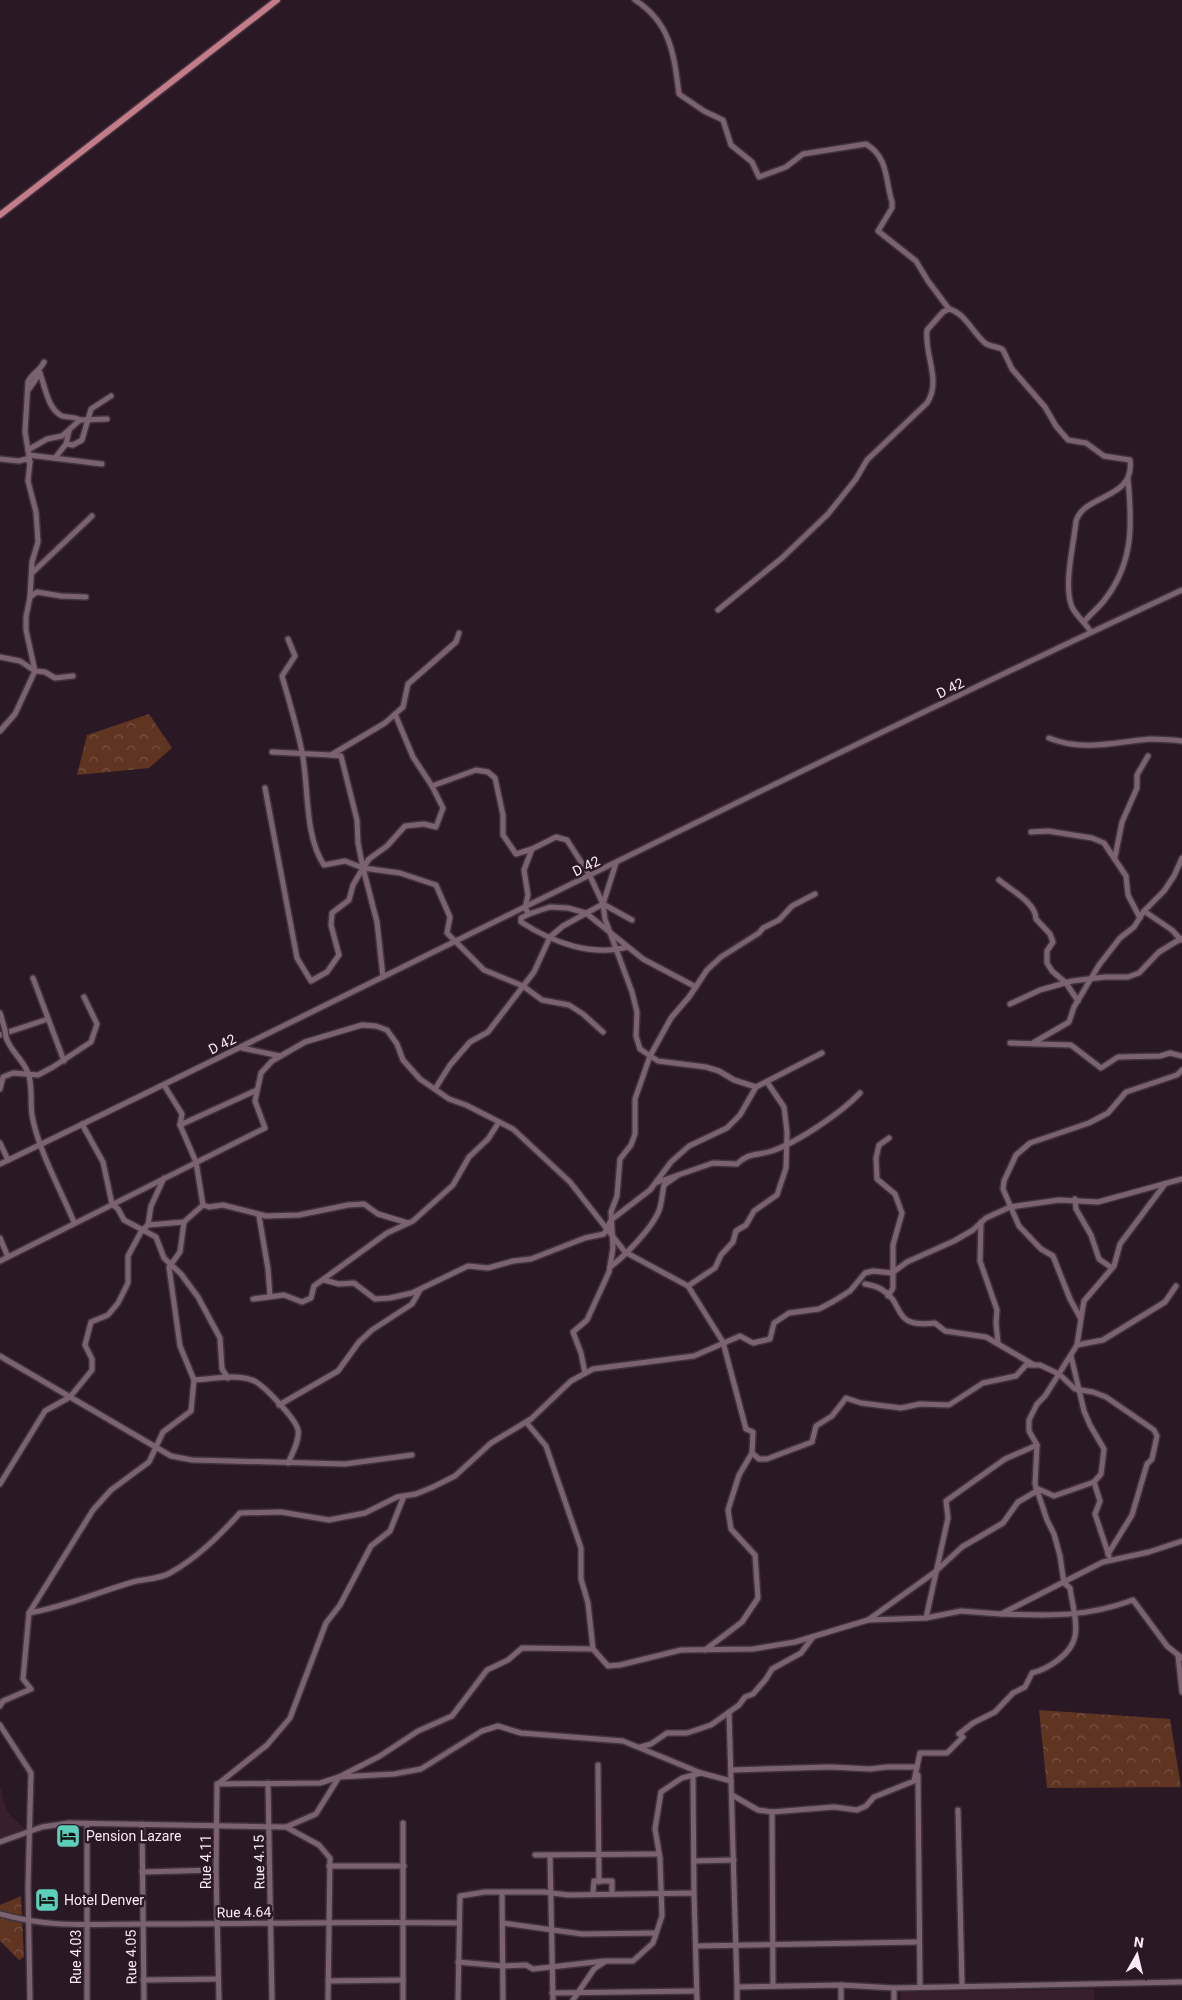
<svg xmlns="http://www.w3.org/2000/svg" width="1182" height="2000" font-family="Roboto,sans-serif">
  <defs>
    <pattern id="forest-crowns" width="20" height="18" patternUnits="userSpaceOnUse" patternTransform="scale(1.25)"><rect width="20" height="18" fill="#5f3421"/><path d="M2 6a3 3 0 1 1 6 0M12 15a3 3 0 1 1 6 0" fill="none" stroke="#775242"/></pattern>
  </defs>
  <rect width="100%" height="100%" fill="#2b1825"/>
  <g fill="#381e2f">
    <polygon points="0,1786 7,1812 25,1829 0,1838"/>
    <polygon points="1094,1989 1094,2000 901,2000 901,1992"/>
  </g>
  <g fill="url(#forest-crowns)">
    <polygon points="149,714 172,748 149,768 77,775 87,735"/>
    <polygon points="1039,1710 1170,1719 1181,1787 1047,1788"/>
    <polygon points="21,1896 24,1957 19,1960 0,1941 0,1905"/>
  </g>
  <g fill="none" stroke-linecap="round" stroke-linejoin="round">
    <defs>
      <g id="minor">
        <path d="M635,0C671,23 674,55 679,94L704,111L723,120L731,145L752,162L759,177L786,167L803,154L866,144C889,158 885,180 892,202V208L878,231L916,261L928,281L949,309"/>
        <path d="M39,371C45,384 47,409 62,416C68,418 74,416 80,420"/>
        <polyline points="29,389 40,373"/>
        <polyline points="66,444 73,445 82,440 91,409 111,396"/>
        <polyline points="28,450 47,439 62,436 80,420 107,419"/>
        <polyline points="29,455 102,464"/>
        <polyline points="55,458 66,444 69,431"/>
        <polyline points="0,459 19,461 26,459 30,462"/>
        <polyline points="32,573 92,516"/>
        <polyline points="30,597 37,592 61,596 86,597"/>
        <path d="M718,610L782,558L828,514L856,479L867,460L927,403C942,381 924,355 927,330L943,312L949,309C965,313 973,333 985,343C990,347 998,346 1003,350L1012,369L1045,407L1056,426L1068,440L1086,443L1104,456L1130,460C1135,500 1085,493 1076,521C1074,544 1063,585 1072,607C1075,614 1086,624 1091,632"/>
        <path d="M1085,621C1091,613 1100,607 1106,598C1134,561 1132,523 1128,479"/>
        <polyline points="0,657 20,661 35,671 45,672 55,678 73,676"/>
        <polyline points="395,714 413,757 432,786"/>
        <path d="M0,731L15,714L35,671L26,630V617L30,597L32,562L38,542L36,512L28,481L30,462L25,432L28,382C31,374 40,371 44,362"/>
        <path d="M1049,738C1082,752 1116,742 1150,739C1161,739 1172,740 1182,741"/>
        <polyline points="272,752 331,755 385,723 403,707 408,684 456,642 459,633"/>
        <polyline points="331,755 341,756 357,820 358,843 363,868 369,859 387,846 405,826 424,824 436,827 443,808 432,786 476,770 488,772 495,778 503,815 503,835 516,854 532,849"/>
        <path d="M265,788L297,958L311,981L327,972L339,955L331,925L332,913L349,900L353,885L363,868L345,861L324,865C304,835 309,787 302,752C297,726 289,701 282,676L295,656L288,639"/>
        <polyline points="1031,832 1048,831 1092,838 1104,843 1126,876 1128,895 1140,918"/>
        <polyline points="1115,857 1122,822 1137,788 1137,775 1148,756"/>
        <polyline points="616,863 603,904 605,919 632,992 637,1012 636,1036 640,1049 658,1061 706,1067 719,1071 734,1080 756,1087"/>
        <path d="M999,880C1011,890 1036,903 1036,919L1050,934L1053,942L1047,951V963L1052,971L1066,983L1078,1001"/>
        <polyline points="1144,911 1172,930 1181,940"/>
        <path d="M529,914L521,918V922C552,942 591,957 628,947"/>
        <polyline points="632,920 603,904 590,876 567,840 556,837 532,849 524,870 528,895 525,908 529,914 550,907 568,908 586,913 643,959 696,987"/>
        <polyline points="383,977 377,922 363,868 400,873 436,885 450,917 447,933 484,970 523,986 542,1000 569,1005 583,1014 603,1032"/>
        <polyline points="33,978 64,1061"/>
        <polyline points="1010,1004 1040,990 1072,981 1105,977 1128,977 1139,973 1159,952 1182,938"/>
        <polyline points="0,1013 5,1030"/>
        <polyline points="0,1035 48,1019"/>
        <path d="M6,1037C10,1051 23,1059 28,1073C33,1086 30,1102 32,1115C37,1147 61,1191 74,1222"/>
        <polyline points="1010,1043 1071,1045 1101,1068 1118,1057 1160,1056 1170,1053 1182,1056"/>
        <polyline points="1033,1043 1069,1022 1074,1007 1099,965 1120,938 1134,927 1144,911 1164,891 1174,876 1182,858"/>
        <polyline points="242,1048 280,1056"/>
        <polyline points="0,1089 3,1077 13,1073 38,1075 53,1067 91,1042 97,1024 84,997"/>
        <polyline points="435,1089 450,1065 470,1042 488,1032 534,972 550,937 563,926 603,904"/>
        <polyline points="82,1124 103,1162 112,1204 118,1209 124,1220 156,1237 164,1258 181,1274 198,1297 220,1338 222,1369 228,1378"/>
        <polyline points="180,1125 257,1090"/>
        <polyline points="0,1143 8,1160"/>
        <path d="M0,1164C395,974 785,774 1182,590"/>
        <path d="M658,1182L713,1163L737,1164C749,1152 757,1156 772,1151C798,1142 841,1113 860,1093"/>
        <polyline points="1075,1199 1076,1209 1091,1235 1099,1259 1112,1268"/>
        <polyline points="203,1205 209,1207 223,1205 266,1216 299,1215 348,1205 364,1204 378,1214 408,1223"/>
        <polyline points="259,1216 268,1269 270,1296"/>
        <polyline points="981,1222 980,1261 997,1310 996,1323 998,1343"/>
        <polyline points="148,1225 184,1222"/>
        <polyline points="0,1238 8,1257"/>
        <polyline points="0,1261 265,1128 255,1101 261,1073 272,1061 305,1042 362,1025 376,1026 387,1030 397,1044 403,1060 420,1079 449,1099 466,1105 513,1129 570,1182 625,1252 688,1286 723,1342 746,1429 753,1432 752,1453 739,1475 728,1510 731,1529 755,1555 758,1598 742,1622 705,1650"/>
        <path d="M610,1267C625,1256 650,1230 658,1213C662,1205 662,1194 664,1185L677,1176"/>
        <polyline points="324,1280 339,1284 354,1283 375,1299 390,1298 412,1293 468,1266 488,1268 513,1261 531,1259 585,1238 604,1234 611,1220 650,1190 671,1162 689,1146 727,1128 740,1115 756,1087 822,1053"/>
        <path d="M865,1284C870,1285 876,1286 881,1289C907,1304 889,1328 935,1323L945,1331L986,1337L1034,1365"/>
        <polyline points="688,1286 715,1268 721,1255 733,1242 736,1231 746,1225 754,1211 777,1195 786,1168 787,1132 784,1107 767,1082"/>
        <polyline points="888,1296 893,1288 893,1245 902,1213 895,1194 877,1179 876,1158 879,1145 889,1138"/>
        <polyline points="253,1299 284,1295 302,1302 311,1298 314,1286 387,1233 413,1221 453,1185 469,1157 488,1139 499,1122"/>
        <polyline points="1081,1318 1084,1301 1114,1266 1120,1244 1165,1184"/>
        <polyline points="1077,1345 1103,1340 1165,1302 1176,1286"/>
        <polyline points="0,1356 171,1456 192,1460 345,1464 412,1455"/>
        <polyline points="585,1373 581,1353 573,1332 587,1320 609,1272 613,1248 611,1212 617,1196 620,1159 631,1145 635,1134 635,1099 650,1056 671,1018 689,997 707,970 721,957 759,933 763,928 779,920 792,906 815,894"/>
        <path d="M194,1380C212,1379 235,1374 252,1380C262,1383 296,1419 298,1430C300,1440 292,1454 288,1463"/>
        <polyline points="279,1405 338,1371 359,1342 372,1330 412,1304 420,1290"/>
        <polyline points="526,1422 546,1446 581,1548 581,1579 588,1603 593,1649"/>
        <polyline points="752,1453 759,1459 767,1459 812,1442 816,1426 832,1416 846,1398 861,1403 901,1408 920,1404 949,1405 983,1383 1016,1376 1026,1365 1040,1365 1059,1374 1075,1389 1093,1392 1106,1397 1154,1430 1157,1436 1152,1459 1147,1464 1132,1515 1108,1554"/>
        <polyline points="1094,1482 1100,1501 1095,1514 1109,1556"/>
        <polyline points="0,1484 45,1411 70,1397 92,1370 92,1359 85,1345 91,1322 108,1315 118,1303 128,1283 128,1256 142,1230 148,1225 151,1206 164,1178"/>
        <polyline points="1036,1488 1054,1496 1094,1482 1101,1474 1103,1458 1104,1449 1090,1425 1084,1411 1071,1356"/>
        <path d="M29,1613C65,1607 98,1592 133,1582C144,1579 160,1579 170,1573C197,1558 219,1536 240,1513L281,1512L329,1520L365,1513L397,1497L416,1494L433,1487L455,1476L491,1443L531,1419L571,1381L593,1369L694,1356L740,1336L753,1343L770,1339L774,1323L789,1313L819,1309L834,1301L850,1291L865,1273L873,1271L892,1273L907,1262L954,1241L973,1230L986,1218L1010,1207L1059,1200L1098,1202L1182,1179"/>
        <path d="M1002,1614C1050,1616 1087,1617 1133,1600L1167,1646L1182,1658"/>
        <polyline points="926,1618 948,1518 946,1501 1005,1459 1037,1445"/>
        <polyline points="868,1620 935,1572 962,1547 1003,1523 1018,1502 1037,1491"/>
        <polyline points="1178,1655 1182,1692"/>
        <polyline points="0,1706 3,1701 31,1689 23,1679 29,1613 93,1510 111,1490 149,1462 163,1432 191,1411 194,1380 180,1346 169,1267 180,1252 184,1222 203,1205 196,1162 180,1125 182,1114 164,1085"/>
        <polyline points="729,1712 737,1987 841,1985 894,1988"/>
        <polyline points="0,1725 31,1773 28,1887 30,2000"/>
        <polyline points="640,1747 651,1744 667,1733 687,1733 711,1725 739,1705 745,1697 753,1694 766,1679 772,1669 801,1653 813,1637"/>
        <polyline points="598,1765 599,1882"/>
        <polyline points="731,1770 830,1767 870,1769 887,1767 917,1767"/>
        <polyline points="693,1775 694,1893"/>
        <polyline points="918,1775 920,1987"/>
        <polyline points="268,1783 272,2000"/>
        <polyline points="217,1784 320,1783 339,1777 380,1756 418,1731 452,1716 487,1670 508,1660 522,1648 593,1649 608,1666 620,1665 681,1650 753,1649 795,1642 868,1620 926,1618 961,1611 1001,1614 1103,1562 1149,1552 1182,1541"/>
        <polyline points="217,1784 216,1870 219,2000"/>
        <polyline points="218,1784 267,1745 290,1718 326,1623 340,1605 371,1546 390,1531 404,1496"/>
        <path d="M732,1795L758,1810L772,1812L834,1807L857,1810L866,1806L874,1797L914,1781L920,1753H947L963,1737L959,1734L973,1723L995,1712L1013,1693L1025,1687L1032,1673C1048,1669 1072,1654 1075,1636C1078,1622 1072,1603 1070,1588L1064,1583L1060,1556L1054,1534L1047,1520L1035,1484L1037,1445L1029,1431V1420L1037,1404L1045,1396L1077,1345L1081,1319L1070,1299L1053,1256L1041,1249L1019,1226L1003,1189L1004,1181L1016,1155L1030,1143L1089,1123L1108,1113L1126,1092L1177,1075L1182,1070"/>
        <polyline points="958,1810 962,1985"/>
        <polyline points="772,1812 773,1986"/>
        <polyline points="403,1823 403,2000"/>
        <polyline points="142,1824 144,2000"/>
        <polyline points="286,1827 319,1845 330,1858 328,2000"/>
        <polyline points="0,1842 42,1827 69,1823 286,1827 316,1814 339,1777 394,1774 421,1769 482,1731 498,1726 521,1733 623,1741 701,1773 731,1781"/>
        <polyline points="535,1855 659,1854"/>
        <polyline points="550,1855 553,2000"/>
        <polyline points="694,1861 734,1860"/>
        <polyline points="329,1866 404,1866"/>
        <polyline points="142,1872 216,1870"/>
        <polyline points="502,1892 503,2000"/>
        <polyline points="593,1893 594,1881 612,1881 612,1893"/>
        <path d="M0,1914C57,1930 101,1923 158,1924C259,1924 359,1921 459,1923"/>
        <polyline points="503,1923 582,1934 656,1933"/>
        <polyline points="696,1946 918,1942"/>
        <polyline points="458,1962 503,1966 526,1965 533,1969 604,1961"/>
        <polyline points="143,1980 218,1979"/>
        <polyline points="328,1981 403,1980"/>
        <polyline points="841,1985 841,2000"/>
        <polyline points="737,1987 737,2000"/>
        <polyline points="552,1993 696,1991"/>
        <polyline points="87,2000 87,1825"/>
        <polyline points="458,2000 460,1896 485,1892 544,1892 568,1895 694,1893 697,2000"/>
        <polyline points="573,2000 594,1969 606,1961 633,1961 653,1943 662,1916 660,1858 655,1829 661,1792 682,1778 701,1773"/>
        <polyline points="894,2000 894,1988 1182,1982"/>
      </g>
      <polyline id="major" points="0,215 277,0"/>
    </defs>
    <use href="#minor" stroke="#41323c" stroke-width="8"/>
    <use href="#major" stroke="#41323c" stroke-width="9"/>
    <use href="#minor" stroke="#7a6271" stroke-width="5"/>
    <use href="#major" stroke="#c57c8a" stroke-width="6"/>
    <defs>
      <polyline id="minor-bridge" points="5,1030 6,1037"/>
    </defs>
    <use href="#minor-bridge" stroke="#41323c" stroke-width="8" stroke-linecap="butt"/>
    <use href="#minor-bridge" stroke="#7a6271" stroke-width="5"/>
  </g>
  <defs>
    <symbol id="hotel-square" viewBox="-11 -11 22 22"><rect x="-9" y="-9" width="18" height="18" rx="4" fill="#5dceb9" stroke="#2b1825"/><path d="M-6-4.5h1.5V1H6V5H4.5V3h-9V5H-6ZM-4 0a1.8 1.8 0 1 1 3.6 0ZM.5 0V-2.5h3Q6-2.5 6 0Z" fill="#111"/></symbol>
  </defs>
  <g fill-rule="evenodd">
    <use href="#hotel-square" x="54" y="1822" width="28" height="28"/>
    <use href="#hotel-square" x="33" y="1886" width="28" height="28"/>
  </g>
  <g text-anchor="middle" stroke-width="5" stroke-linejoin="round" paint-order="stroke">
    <g font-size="14" fill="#f9ebf3" stroke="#2b1825">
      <text transform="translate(950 688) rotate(-26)" y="5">D 42</text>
      <text transform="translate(586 866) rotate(-26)" y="5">D 42</text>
      <text transform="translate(222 1044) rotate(-26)" y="5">D 42</text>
      <text transform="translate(206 1862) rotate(-90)" y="5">Rue 4.11</text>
      <text transform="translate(259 1862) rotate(-91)" y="5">Rue 4.15</text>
      <text transform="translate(244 1912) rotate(-1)" y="5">Rue 4.64</text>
      <text transform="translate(76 1957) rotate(-90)" y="5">Rue 4.03</text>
      <text transform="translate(131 1957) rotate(-91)" y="5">Rue 4.05</text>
    </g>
    <g font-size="14" fill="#f9ebf3" stroke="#2b1825" text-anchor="start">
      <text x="86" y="1841">Pension Lazare</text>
      <text x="64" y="1905">Hotel Denver</text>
    </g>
  </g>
  <g transform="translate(1137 1955) rotate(8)" stroke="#2b1825" stroke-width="4" paint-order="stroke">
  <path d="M0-4L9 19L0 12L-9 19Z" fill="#f9ebf3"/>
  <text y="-8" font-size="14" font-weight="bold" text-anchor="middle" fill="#f9ebf3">N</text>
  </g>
</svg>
